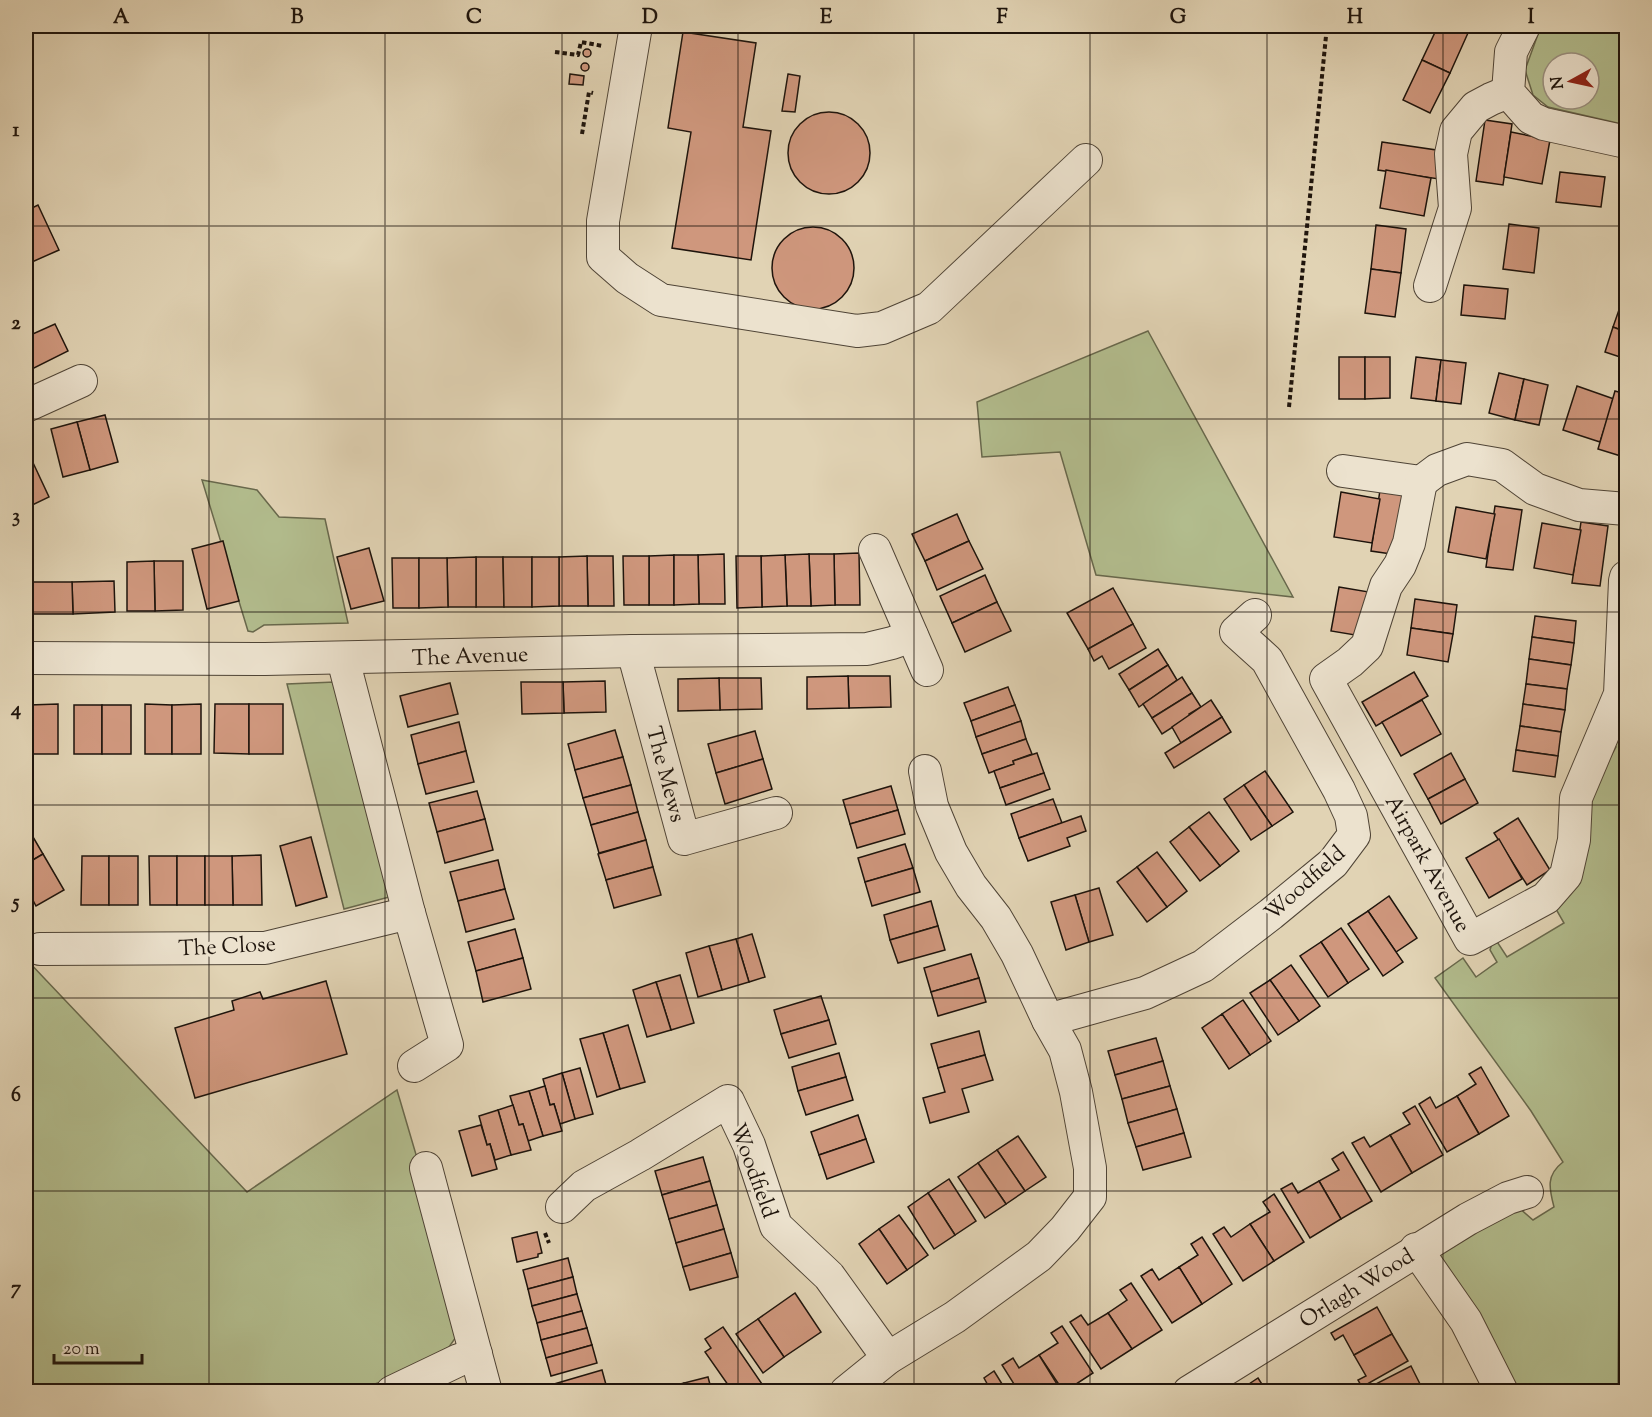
<svg xmlns="http://www.w3.org/2000/svg" width="1652" height="1417" font-family="'Sorts Mill Goudy',serif">
  <rect width="100%" height="100%" fill="#e1d3b4"/>
  <filter id="stains"><feTurbulence type="fractalNoise" baseFrequency=".00333" numOctaves="4"/><feColorMatrix values="0 0 0 0 .2 0 0 0 0 .09 0 0 0 0 .02 0 0 0 .5 -.17"/></filter>
  <radialGradient id="worn" r=".72"><stop offset=".6" stop-color="#630" stop-opacity="0"/><stop offset="1" stop-color="#630" stop-opacity=".3"/></radialGradient>
  <g fill="#b2bc8d" stroke="#68684c" stroke-width="1.5" fill-rule="evenodd">
    <path d="M1541,26H1626V125L1548,107L1533,95L1525,70ZM1553,63H1589V99H1553Z"/>
    <polygon points="1148,331 1293,597 1096,575 1060,452 982,457 977,402"/>
    <polygon points="202,480 257,490 279,517 325,519 348,623 264,625 253,632 248,631"/>
    <polygon points="335,682 393,896 344,909 287,684"/>
    <path d="M1626,717V1058L1619,1255L1618,1391H1515L1437,1252L1518,1207L1533,1220L1554,1207C1549,1188 1546,1175 1563,1162L1531,1111L1435,978L1463,958L1476,977L1497,962L1490,950L1494,937L1507,957L1564,923L1553,904L1579,813L1616,747L1608,742Z"/>
    <polygon points="26,959 247,1192 397,1090 462,1311 456,1337 449,1347 381,1382 353,1391 26,1391"/>
  </g>
  <g fill="#cf977d" stroke="#1e140c" stroke-width="1.5">
    <circle cx="749" cy="28" r="3.5"/>
    <polygon points="1438,26 1452,26 1468,33 1450,73 1422,60"/>
    <polygon points="683,32 756,43 743,127 771,131 751,260 672,248 691,132 668,128"/>
    <circle cx="587" cy="53" r="4"/>
    <polygon points="1422,60 1450,73 1430,113 1403,100"/>
    <circle cx="585" cy="67" r="4"/>
    <polygon points="570,74 584,76 583,85 569,84"/>
    <polygon points="788,74 800,76 795,112 782,111"/>
    <circle cx="829" cy="153" r="41"/>
    <polygon points="1485,120 1512,124 1503,185 1476,181"/>
    <polygon points="1511,132 1550,140 1542,184 1504,177"/>
    <polygon points="1382,142 1443,151 1439,179 1378,170"/>
    <polygon points="1386,170 1431,178 1424,216 1380,208"/>
    <polygon points="1560,172 1605,177 1601,207 1556,202"/>
    <polygon points="38,205 59,250 32,262 26,247 26,211"/>
    <polygon points="1509,224 1539,228 1534,273 1503,269"/>
    <polygon points="1376,225 1406,229 1401,273 1371,269"/>
    <circle cx="813" cy="268" r="41"/>
    <polygon points="26,247 32,262 26,265"/>
    <polygon points="1371,269 1401,273 1395,317 1365,313"/>
    <polygon points="1464,285 1508,289 1505,319 1461,315"/>
    <polygon points="1626,287 1626,305 1621,304"/>
    <polygon points="1621,304 1626,305 1626,332 1613,327"/>
    <polygon points="55,324 68,351 30,370 26,360 26,337"/>
    <polygon points="1613,327 1626,332 1626,359 1605,352"/>
    <rect x="1339" y="357" width="26" height="42"/>
    <polygon points="1365,357 1390,357 1390,398 1365,399"/>
    <polygon points="1416,357 1441,360 1436,401 1411,398"/>
    <polygon points="1441,360 1466,363 1461,404 1436,401"/>
    <polygon points="1499,373 1524,379 1515,420 1489,413"/>
    <polygon points="1524,379 1548,385 1539,425 1515,420"/>
    <polygon points="1577,386 1614,399 1600,442 1563,430"/>
    <polygon points="1615,391 1626,394 1626,450 1624,457 1598,449"/>
    <polygon points="105,415 118,462 90,470 77,422"/>
    <polygon points="77,422 90,470 63,477 51,429"/>
    <polygon points="28,452 49,497 26,508 26,453"/>
    <polygon points="1380,490 1407,494 1398,555 1371,551"/>
    <polygon points="1341,492 1380,499 1372,543 1334,537"/>
    <polygon points="1495,506 1522,510 1513,570 1486,567"/>
    <polygon points="1456,507 1495,514 1486,559 1448,552"/>
    <polygon points="957,514 969,541 925,561 912,534"/>
    <polygon points="1581,522 1608,526 1600,586 1572,583"/>
    <polygon points="1542,523 1581,530 1573,575 1534,568"/>
    <polygon points="223,541 239,601 207,609 192,549"/>
    <polygon points="969,541 983,569 937,590 925,561"/>
    <polygon points="369,548 384,601 351,609 337,557"/>
    <polygon points="859,553 860,605 835,605 834,554"/>
    <polygon points="724,554 725,604 699,604 698,555"/>
    <polygon points="809,554 834,554 835,605 811,606"/>
    <polygon points="809,554 811,606 787,606 785,555"/>
    <polygon points="674,555 674,605 649,605 649,556"/>
    <polygon points="674,555 698,555 699,604 674,605"/>
    <polygon points="785,555 787,606 762,607 761,556"/>
    <polygon points="587,556 613,556 614,606 588,606"/>
    <polygon points="587,556 588,606 559,606 559,557"/>
    <polygon points="623,556 649,556 649,605 624,605"/>
    <polygon points="736,556 761,556 762,607 737,608"/>
    <polygon points="476,557 503,557 504,607 476,607"/>
    <polygon points="476,557 476,607 448,607 447,558"/>
    <polygon points="503,557 532,557 532,607 504,607"/>
    <polygon points="532,557 559,557 559,606 532,607"/>
    <polygon points="392,558 419,558 419,608 393,608"/>
    <polygon points="419,558 447,558 448,607 419,608"/>
    <polygon points="154,561 183,561 183,610 155,611"/>
    <polygon points="154,561 155,611 127,611 127,562"/>
    <polygon points="985,575 997,602 952,623 940,596"/>
    <polygon points="114,581 115,612 73,614 72,582"/>
    <polygon points="31,582 72,582 73,614 31,614"/>
    <polygon points="1339,587 1369,592 1361,636 1331,631"/>
    <polygon points="1113,588 1133,624 1088,649 1067,613"/>
    <polygon points="1415,599 1457,605 1453,634 1411,628"/>
    <polygon points="997,602 1011,631 965,652 952,623"/>
    <polygon points="1535,616 1576,621 1574,643 1532,637"/>
    <polygon points="1133,624 1146,648 1109,669 1102,656 1094,661 1088,649"/>
    <polygon points="1411,628 1453,634 1448,662 1407,655"/>
    <polygon points="1532,637 1574,643 1571,665 1529,659"/>
    <polygon points="1158,649 1168,665 1129,690 1119,674"/>
    <polygon points="1529,659 1571,665 1567,689 1526,684"/>
    <polygon points="1168,665 1177,680 1139,707 1129,690"/>
    <polygon points="1414,672 1428,696 1376,726 1362,702"/>
    <polygon points="848,676 890,676 891,707 849,708"/>
    <polygon points="848,676 849,708 807,709 807,677"/>
    <polygon points="1182,677 1192,693 1152,718 1143,704"/>
    <polygon points="719,678 761,678 762,709 720,710"/>
    <polygon points="719,678 720,710 678,711 678,679"/>
    <polygon points="605,681 606,712 564,713 563,682"/>
    <polygon points="521,682 563,682 564,713 522,714"/>
    <polygon points="450,683 458,714 408,727 400,696"/>
    <polygon points="1526,684 1567,689 1565,710 1523,704"/>
    <polygon points="1008,687 1015,705 971,721 964,703"/>
    <polygon points="1192,693 1201,707 1189,714 1190,716 1162,734 1152,718"/>
    <polygon points="1211,700 1222,717 1181,743 1172,727"/>
    <polygon points="1422,700 1441,734 1401,756 1382,722"/>
    <polygon points="58,704 58,754 29,754 29,705"/>
    <polygon points="145,704 172,705 172,754 145,754"/>
    <polygon points="201,704 201,754 172,754 172,705"/>
    <polygon points="215,704 249,704 249,754 214,753"/>
    <rect x="249" y="704" width="34" height="50"/>
    <polygon points="1523,704 1565,710 1561,732 1520,726"/>
    <rect x="26" y="705" width="3" height="49"/>
    <rect x="74" y="705" width="28" height="49"/>
    <rect x="102" y="705" width="29" height="49"/>
    <polygon points="1015,705 1021,721 976,737 971,721"/>
    <polygon points="1222,717 1231,732 1174,768 1165,753"/>
    <polygon points="1021,721 1026,739 982,754 976,737"/>
    <polygon points="459,722 466,751 418,764 411,735"/>
    <polygon points="1520,726 1561,732 1558,756 1516,750"/>
    <polygon points="615,730 623,757 575,770 568,744"/>
    <polygon points="755,731 763,759 716,773 708,744"/>
    <polygon points="1026,739 1032,754 1013,761 1014,764 989,773 982,754"/>
    <polygon points="1516,750 1558,756 1555,777 1513,771"/>
    <polygon points="466,751 474,782 426,794 418,764"/>
    <polygon points="1037,753 1044,773 1000,788 994,771 1014,764 1013,761"/>
    <polygon points="1451,753 1465,779 1428,799 1414,774"/>
    <polygon points="623,757 631,785 583,798 575,770"/>
    <polygon points="763,759 772,789 725,804 716,773"/>
    <polygon points="1265,771 1293,812 1272,826 1244,785"/>
    <polygon points="1044,773 1050,789 1006,805 1000,788"/>
    <polygon points="1465,779 1478,803 1441,824 1428,799"/>
    <polygon points="631,785 638,812 591,825 583,798"/>
    <polygon points="1244,785 1272,826 1251,840 1224,799"/>
    <polygon points="891,786 898,810 850,824 843,800"/>
    <polygon points="477,791 485,819 437,832 429,803"/>
    <polygon points="1053,799 1062,823 1019,838 1011,814"/>
    <polygon points="898,810 905,834 857,848 850,824"/>
    <polygon points="638,812 646,840 599,853 591,825"/>
    <polygon points="1209,812 1239,851 1220,866 1189,827"/>
    <polygon points="1081,816 1086,831 1067,838 1070,846 1028,861 1019,838"/>
    <polygon points="1518,818 1550,870 1527,885 1494,833"/>
    <polygon points="485,819 493,850 445,863 437,832"/>
    <polygon points="26,825 43,854 26,864"/>
    <polygon points="1189,827 1220,866 1200,881 1170,842"/>
    <polygon points="311,837 327,897 296,906 280,846"/>
    <polygon points="1499,839 1522,879 1489,898 1466,858"/>
    <polygon points="646,840 653,867 606,880 598,854"/>
    <polygon points="905,844 913,868 865,882 858,858"/>
    <polygon points="1157,852 1187,891 1167,907 1137,867"/>
    <polygon points="43,854 64,890 36,906 26,887 26,864"/>
    <polygon points="261,855 262,905 233,905 232,856"/>
    <polygon points="82,856 109,856 109,905 81,905"/>
    <rect x="109" y="856" width="29" height="49"/>
    <polygon points="149,856 177,856 177,905 150,905"/>
    <rect x="177" y="856" width="28" height="49"/>
    <polygon points="205,856 232,856 233,905 205,905"/>
    <polygon points="498,860 505,889 458,901 450,872"/>
    <polygon points="653,867 661,895 614,908 606,880"/>
    <polygon points="1137,867 1167,907 1147,922 1117,882"/>
    <polygon points="913,868 920,892 872,906 865,882"/>
    <polygon points="1099,888 1113,935 1089,942 1075,895"/>
    <polygon points="505,889 514,919 466,932 458,901"/>
    <polygon points="1075,895 1089,942 1066,950 1051,902"/>
    <polygon points="1389,896 1417,938 1396,952 1368,911"/>
    <polygon points="931,901 938,926 890,940 884,915"/>
    <polygon points="1368,911 1403,962 1383,976 1348,924"/>
    <polygon points="938,926 945,950 898,963 890,940"/>
    <polygon points="1341,928 1369,969 1348,983 1321,942"/>
    <polygon points="515,929 523,958 476,971 468,942"/>
    <polygon points="752,934 765,977 749,982 736,939"/>
    <polygon points="736,939 749,982 722,990 709,946"/>
    <polygon points="1321,942 1348,983 1328,997 1300,956"/>
    <polygon points="709,946 722,990 698,997 686,953"/>
    <polygon points="971,954 979,978 931,992 924,968"/>
    <polygon points="523,958 531,989 483,1002 476,971"/>
    <polygon points="1291,965 1320,1006 1299,1021 1270,980"/>
    <polygon points="680,975 694,1023 671,1030 656,982"/>
    <polygon points="979,978 986,1002 938,1016 931,992"/>
    <polygon points="1270,980 1299,1021 1278,1035 1250,993"/>
    <polygon points="326,981 347,1054 195,1098 175,1028 234,1010 232,1001 260,992 263,999"/>
    <polygon points="656,982 671,1030 647,1037 633,990"/>
    <polygon points="821,996 829,1020 781,1034 774,1010"/>
    <polygon points="1243,1000 1271,1041 1250,1055 1222,1014"/>
    <polygon points="1222,1014 1250,1055 1229,1069 1202,1028"/>
    <polygon points="829,1020 836,1044 789,1058 781,1034"/>
    <polygon points="628,1025 645,1082 620,1089 603,1033"/>
    <polygon points="979,1031 985,1055 938,1068 931,1044"/>
    <polygon points="603,1033 620,1089 597,1097 580,1039"/>
    <polygon points="1156,1038 1163,1061 1115,1075 1108,1051"/>
    <polygon points="839,1053 846,1077 798,1091 792,1067"/>
    <polygon points="985,1055 993,1080 962,1089 969,1112 930,1123 923,1098 945,1092 938,1068"/>
    <polygon points="1163,1061 1170,1086 1122,1099 1115,1075"/>
    <polygon points="1481,1067 1509,1116 1479,1134 1457,1096 1476,1084 1469,1074"/>
    <polygon points="580,1068 593,1114 575,1119 562,1073"/>
    <polygon points="562,1073 575,1119 560,1124 554,1104 550,1105 543,1079"/>
    <polygon points="846,1077 853,1100 806,1115 798,1091"/>
    <polygon points="545,1086 550,1105 554,1104 562,1131 543,1136 529,1091"/>
    <polygon points="1170,1086 1177,1109 1128,1123 1122,1099"/>
    <polygon points="529,1091 543,1136 528,1141 523,1124 519,1125 510,1096"/>
    <polygon points="1457,1096 1479,1134 1447,1152 1419,1104 1430,1097 1436,1108"/>
    <polygon points="513,1105 519,1125 523,1124 531,1150 511,1155 498,1110"/>
    <polygon points="1415,1106 1443,1155 1412,1173 1390,1135 1410,1124 1403,1113"/>
    <polygon points="1177,1109 1184,1133 1136,1147 1128,1123"/>
    <polygon points="498,1110 511,1155 495,1160 490,1144 487,1145 479,1116"/>
    <polygon points="858,1115 866,1139 819,1155 811,1132"/>
    <polygon points="481,1125 487,1145 490,1144 497,1169 472,1176 459,1131"/>
    <polygon points="1184,1133 1191,1157 1143,1170 1136,1147"/>
    <polygon points="1390,1135 1412,1173 1381,1192 1352,1143 1364,1137 1370,1147"/>
    <polygon points="1018,1136 1046,1177 1025,1191 997,1150"/>
    <polygon points="866,1139 874,1162 827,1179 819,1155"/>
    <polygon points="997,1150 1025,1191 1006,1204 978,1163"/>
    <polygon points="1343,1152 1372,1201 1341,1219 1319,1181 1339,1170 1332,1159"/>
    <polygon points="703,1157 710,1181 662,1195 655,1171"/>
    <polygon points="978,1163 1006,1204 985,1218 958,1177"/>
    <polygon points="949,1179 976,1221 955,1235 928,1193"/>
    <polygon points="710,1181 717,1205 669,1219 662,1195"/>
    <polygon points="1319,1181 1341,1219 1310,1238 1281,1189 1292,1183 1298,1193"/>
    <polygon points="928,1193 955,1235 934,1249 908,1207"/>
    <polygon points="1274,1194 1304,1242 1274,1261 1250,1224 1270,1212 1263,1202"/>
    <polygon points="717,1205 724,1229 676,1243 669,1219"/>
    <polygon points="899,1215 928,1255 907,1270 879,1229"/>
    <polygon points="1250,1224 1274,1261 1243,1281 1213,1234 1224,1227 1231,1237"/>
    <polygon points="724,1229 731,1253 683,1267 676,1243"/>
    <polygon points="879,1229 907,1270 887,1284 859,1244"/>
    <polygon points="537,1232 542,1253 538,1254 538,1257 517,1262 512,1238"/>
    <polygon points="1202,1237 1232,1284 1202,1304 1179,1267 1198,1255 1191,1244"/>
    <polygon points="731,1253 738,1277 690,1290 683,1267"/>
    <polygon points="568,1258 573,1277 528,1289 523,1270"/>
    <polygon points="1179,1267 1202,1304 1172,1323 1141,1276 1152,1269 1159,1280"/>
    <polygon points="573,1277 577,1294 532,1306 528,1289"/>
    <polygon points="1131,1283 1162,1330 1132,1349 1108,1313 1127,1300 1120,1290"/>
    <polygon points="795,1293 821,1332 784,1357 758,1319"/>
    <polygon points="577,1294 582,1311 537,1323 532,1306"/>
    <polygon points="1377,1307 1392,1334 1354,1355 1343,1335 1335,1340 1331,1333"/>
    <polygon points="582,1311 587,1328 541,1340 537,1323"/>
    <polygon points="1108,1313 1132,1349 1101,1369 1070,1322 1081,1315 1088,1325"/>
    <polygon points="758,1319 784,1357 763,1373 736,1334"/>
    <polygon points="1062,1326 1093,1373 1064,1392 1039,1355 1058,1343 1051,1333"/>
    <polygon points="723,1327 762,1384 751,1392 733,1392 705,1352 711,1348 705,1339"/>
    <polygon points="587,1328 592,1345 546,1358 541,1340"/>
    <polygon points="1392,1334 1408,1361 1362,1387 1358,1380 1366,1376 1354,1355"/>
    <polygon points="592,1345 597,1363 551,1376 546,1358"/>
    <polygon points="1039,1355 1062,1392 1019,1392 1002,1365 1013,1358 1019,1368"/>
    <polygon points="1411,1366 1424,1392 1364,1390"/>
    <polygon points="602,1370 608,1392 557,1392 554,1384"/>
    <polygon points="994,1371 1007,1392 986,1392 990,1389 984,1378"/>
    <polygon points="708,1377 712,1392 686,1392 684,1383"/>
    <polygon points="1258,1378 1265,1389 1261,1392 1237,1392"/>
    <polygon points="684,1383 686,1392 661,1392 660,1390"/>
  </g>
  <g fill="none" stroke-linecap="round" stroke-linejoin="round">
    <defs>
      <g id="minor">
        <polyline points="636,26 603,221 603,257 627,278 661,300 857,331 882,328 929,308 1086,160"/>
        <polyline points="1524,26 1511,52 1508,92 1531,118 1544,124 1626,142"/>
        <polyline points="1430,286 1455,208 1451,154 1456,131 1476,107 1491,99 1508,92"/>
        <polyline points="26,406 81,381"/>
        <polyline points="1343,471 1421,482 1437,470 1467,459 1502,465 1535,489 1579,505 1626,509"/>
        <polyline points="1421,482 1409,543 1400,565 1386,586 1367,646 1350,662 1326,679 1470,939 1546,898 1566,875 1574,840 1576,798 1620,694 1625,581 1626,577"/>
        <polyline points="875,550 927,670"/>
        <polyline points="633,651 684,839 776,813"/>
        <polyline points="26,658 265,659 633,651 867,649 892,643 912,636"/>
        <polyline points="343,659 409,913 447,1045 414,1066"/>
        <polyline points="40,949 265,948 409,913"/>
        <polyline points="1048,1020 1145,993 1203,966 1271,914 1333,863 1354,835 1351,816 1339,790 1267,660 1236,632 1255,615"/>
        <polyline points="426,1168 486,1392"/>
        <polyline points="562,1207 584,1186 640,1155 728,1101 749,1145 776,1226 829,1276 888,1358"/>
        <polyline points="1416,1249 1466,1321 1502,1392"/>
        <polyline points="392,1392 459,1360 476,1354"/>
        <polyline points="846,1392 888,1358 955,1317 1039,1256 1065,1229 1090,1197 1090,1168 1076,1092 1065,1050 1048,1020 1017,954 996,918 971,886 951,852 932,806 925,771"/>
        <polyline points="1189,1392 1468,1219 1508,1198 1527,1192"/>
      </g>
    </defs>
    <use href="#minor" stroke="#4f4436" stroke-width="34"/>
    <g stroke="#1e140c" stroke-width="4" stroke-dasharray="4.5 3" stroke-linecap="butt">
      <polyline points="555,52 578,55 581,42 603,46"/>
      <polyline points="582,134 589,92 593,93"/>
      <polyline points="1289,407 1327,26"/>
      <polyline points="545,1233 549,1243"/>
    </g>
    <use href="#minor" stroke="#ece2ce" stroke-width="32"/>
  </g>
  <path fill="none" stroke="#1e140c" stroke-width="1.5" stroke-opacity="0.55" d="M209,26V1392M385,26V1392M562,26V1392M738,26V1392M914,26V1392M1090,26V1392M1267,26V1392M1443,26V1392M26,226H1626M26,419H1626M26,612H1626M26,805H1626M26,998H1626M26,1191H1626"/>
  <g text-anchor="middle" stroke-width="6" stroke-linejoin="round" paint-order="stroke">
    <g font-size="22" fill="#1e140c" stroke="#ece2ce">
      <text transform="translate(470 655) rotate(-2)" y="8">The Avenue</text>
      <text transform="translate(667 774) rotate(75)" y="8">The Mews</text>
      <text transform="translate(1429 863) rotate(61)" y="8">Airpark Avenue</text>
      <text transform="translate(1304 882) rotate(-42)" y="8">Woodfield</text>
      <text transform="translate(227 945) rotate(-3)" y="8">The Close</text>
      <text transform="translate(755 1170) rotate(70)" y="8">Woodfield</text>
      <text transform="translate(1356 1287) rotate(-32)" y="8">Orlagh Wood</text>
    </g>
  </g>
  <rect width="1652" height="1417" fill="none" stroke="#e1d3b4" stroke-width="66"/>
  <g transform="translate(1571 81) rotate(262)"><circle r="28" fill="#ece2ce" stroke="#9a9080" stroke-width="1.5"/>
  <path d="M0-4.5L10 22L0 15L-10 22Z" fill="#8f2418"/>
  <text y="-9" font-size="16" font-weight="bold" text-anchor="middle" fill="#1e140c">N</text>
  </g>
  <path d="M54 1354v9h88v-9" fill="none" stroke="#1e140c" stroke-width="3"/>
  <text x="63" y="1354" font-size="18" fill="#1e140c" stroke="#ece2ce" stroke-width="4.5" paint-order="stroke">20 m</text>
  <rect x="33" y="33" width="1586" height="1351" fill="none" stroke="#1e140c" stroke-width="2"/>
  <g font-size="20" text-anchor="middle" font-weight="bold" fill="#1e140c">
    <text x="121" y="23">A</text>
    <text x="297" y="23">B</text>
    <text x="474" y="23">C</text>
    <text x="650" y="23">D</text>
    <text x="826" y="23">E</text>
    <text x="1002" y="23">F</text>
    <text x="1178" y="23">G</text>
    <text x="1355" y="23">H</text>
    <text x="1531" y="23">I</text>
    <text x="16" y="136">1</text>
    <text x="16" y="329">2</text>
    <text x="16" y="522">3</text>
    <text x="16" y="715">4</text>
    <text x="16" y="908">5</text>
    <text x="16" y="1101">6</text>
    <text x="16" y="1294">7</text>
  </g>
  <rect width="100%" height="100%" filter="url(#stains)"/>
  <rect width="100%" height="100%" fill="url(#worn)"/>
</svg>
